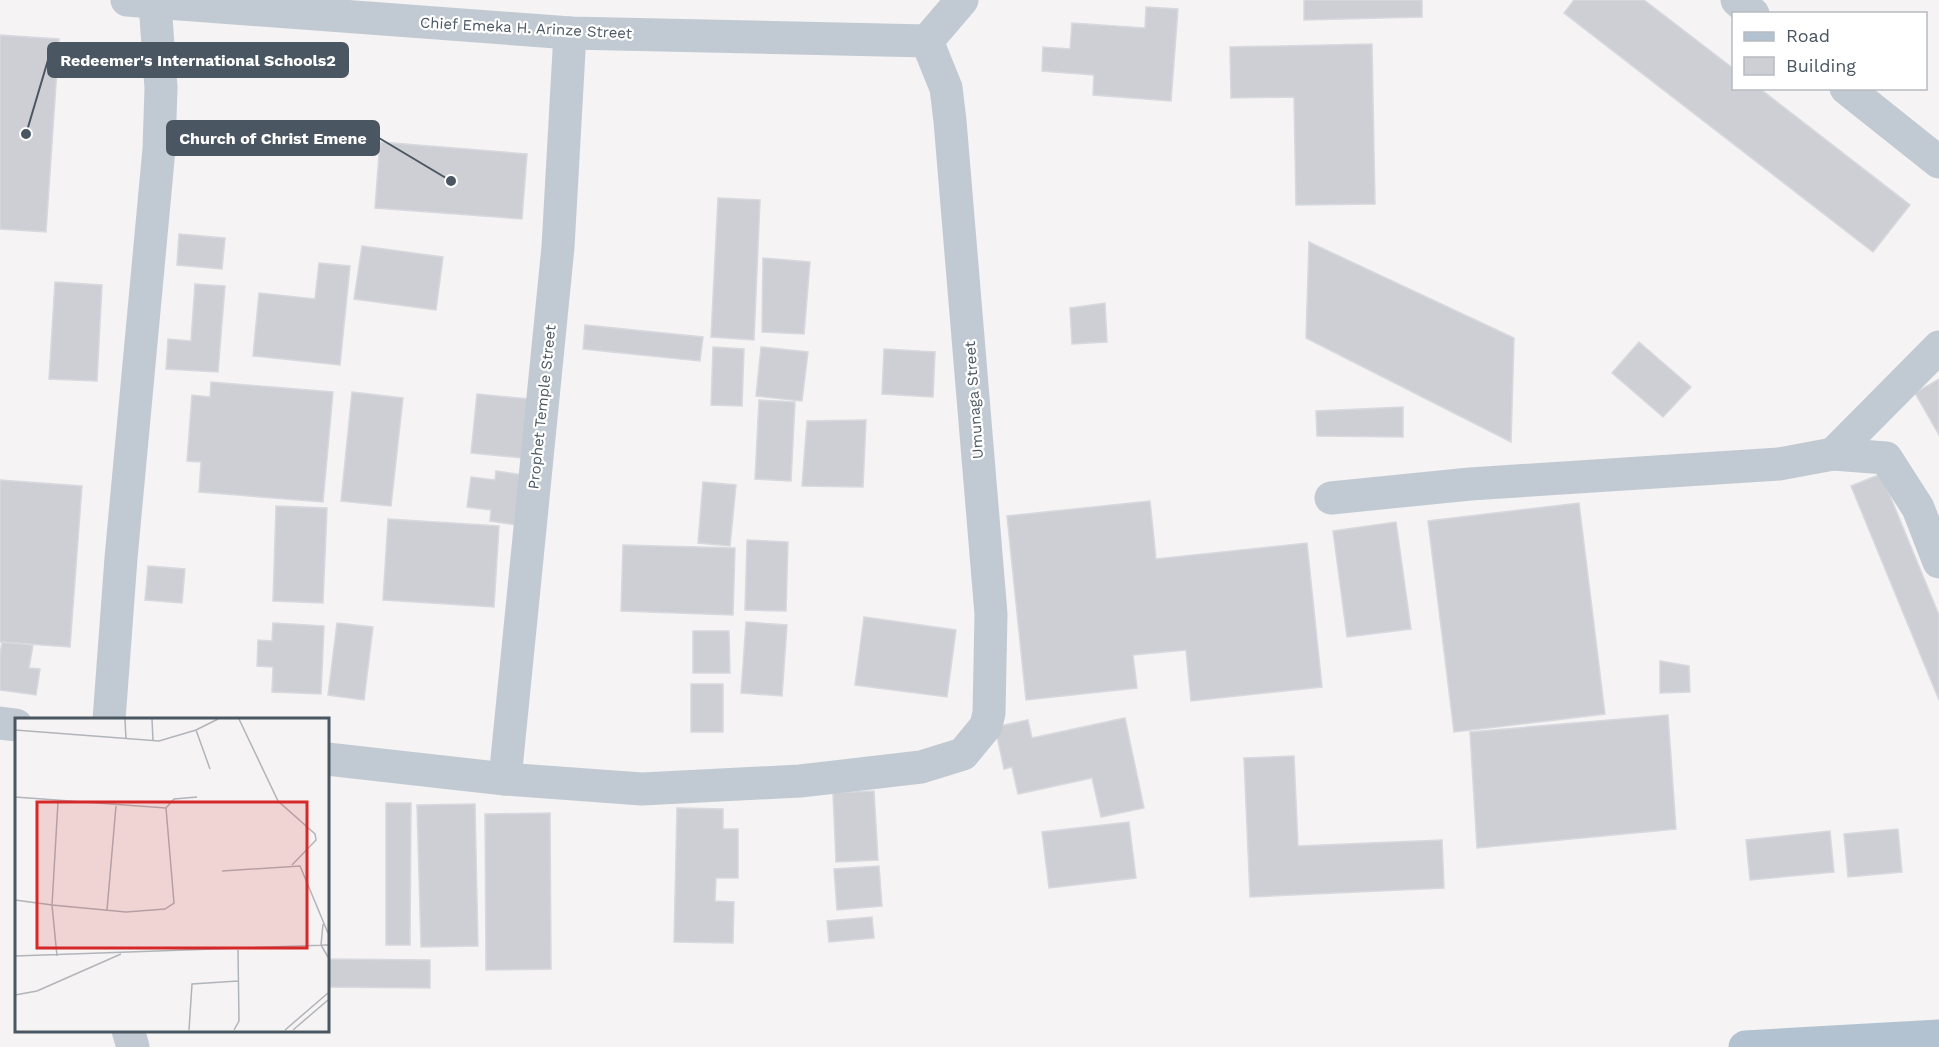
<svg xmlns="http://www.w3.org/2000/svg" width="1939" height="1047" font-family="'Work Sans',sans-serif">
  <rect width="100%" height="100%" fill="#f5f3f3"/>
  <g fill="#cdcfd5" stroke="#d7d9de" stroke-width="1.5">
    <polygon points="1304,0 1422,0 1422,17 1304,20"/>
    <polygon points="1574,0 1644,0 1734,69 1734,88 1759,88 1910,205 1873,252 1564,13"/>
    <polygon points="1146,7 1178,9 1171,101 1093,95 1094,75 1042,71 1043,47 1070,49 1072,23 1145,28"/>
    <polygon points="0,35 59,39 46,232 0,229"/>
    <polygon points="1372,44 1375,204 1296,205 1294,97 1231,98 1230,47"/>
    <polygon points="380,142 527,154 522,219 375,208"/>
    <polygon points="718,198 760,200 754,340 711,337"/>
    <polygon points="179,234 225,238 222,269 177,265"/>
    <polygon points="1309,242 1514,338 1511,442 1306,338"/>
    <polygon points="362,246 443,257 436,310 354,299"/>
    <polygon points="763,258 810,262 804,334 762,332"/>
    <polygon points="319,263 350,266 340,365 253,356 259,293 315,299"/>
    <polygon points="55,282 102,285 97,381 49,379"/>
    <polygon points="195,284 225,286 218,372 166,369 168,339 191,341"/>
    <polygon points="1105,303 1107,342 1072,344 1070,308"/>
    <polygon points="585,325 703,337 700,361 583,349"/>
    <polygon points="1639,342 1691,387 1663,417 1612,373"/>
    <polygon points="713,347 744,349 742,406 711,405"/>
    <polygon points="761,347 808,352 802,401 756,396"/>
    <polygon points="884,349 935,352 933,397 882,394"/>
    <polygon points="1939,379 1939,435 1915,393"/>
    <polygon points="211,382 333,392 323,502 199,492 201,462 187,461 192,395 210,397"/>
    <polygon points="352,392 403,398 391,506 341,501"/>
    <polygon points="477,394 529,399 523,458 471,453"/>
    <polygon points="759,400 795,402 791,481 755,479"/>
    <polygon points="1403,407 1403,437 1317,436 1316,411"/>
    <polygon points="866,420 863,487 802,486 807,421"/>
    <polygon points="496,471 523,475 517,525 490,521 491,510 467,507 471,477 495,480"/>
    <polygon points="1881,474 1939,615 1939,700 1851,486"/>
    <polygon points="0,480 82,486 70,647 0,642"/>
    <polygon points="703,482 736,485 730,546 698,543"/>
    <polygon points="1150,501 1156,559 1307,543 1322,687 1191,701 1186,650 1133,655 1137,688 1026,700 1007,516"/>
    <polygon points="1579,503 1605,714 1454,732 1428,521"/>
    <polygon points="276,506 327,508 323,603 273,601"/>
    <polygon points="388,519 499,526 494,607 383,600"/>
    <polygon points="1396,522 1411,629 1347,637 1333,531"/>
    <polygon points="747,540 788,542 786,611 745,610"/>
    <polygon points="623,545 735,548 733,615 621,611"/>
    <polygon points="148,566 185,569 182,603 145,600"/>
    <polygon points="864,617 956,630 947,697 855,685"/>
    <polygon points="746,622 787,625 782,696 741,693"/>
    <polygon points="273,623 324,626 321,694 272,692 273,667 257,666 258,640 272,641"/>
    <polygon points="337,623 373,627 364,700 328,695"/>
    <polygon points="693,631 729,631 730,673 693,673"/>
    <polygon points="2,642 33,645 29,668 40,669 36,695 0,690 0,655"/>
    <polygon points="1660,661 1689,666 1690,692 1660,693"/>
    <rect x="691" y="684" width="32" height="48"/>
    <polygon points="1668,715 1676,829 1477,848 1470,732"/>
    <polygon points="1125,718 1144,808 1101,817 1092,778 1018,794 1012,767 1004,769 995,727 1028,720 1032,738"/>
    <polygon points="1294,756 1298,846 1442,840 1444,888 1250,897 1244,758"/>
    <polygon points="874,791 878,860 836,862 833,793"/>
    <polygon points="386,803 411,803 410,945 386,945"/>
    <polygon points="475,804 478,946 421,947 417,805"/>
    <polygon points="677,808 723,809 723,829 738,829 738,878 716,878 715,901 734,902 733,943 674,942"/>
    <polygon points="550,813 551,969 486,970 485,814"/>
    <polygon points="1129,822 1136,878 1049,888 1042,832"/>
    <polygon points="1898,829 1902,872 1848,877 1844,834"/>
    <polygon points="1830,831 1834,872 1750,880 1746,840"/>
    <polygon points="879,866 882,906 837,910 834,869"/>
    <polygon points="872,917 874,938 829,942 827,921"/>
    <polygon points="327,959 430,960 430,988 327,987"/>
  </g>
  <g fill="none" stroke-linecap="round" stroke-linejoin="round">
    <g stroke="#c1cad2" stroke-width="33">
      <polyline points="127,0 570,33 927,41"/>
      <polyline points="1737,0 1753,14"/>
      <polyline points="927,41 962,0"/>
      <polyline points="1846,88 1939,162"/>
      <polyline points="1833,454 1939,347"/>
      <polyline points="1331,498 1470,484 1779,464 1833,454 1886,458 1918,508 1939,562"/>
      <polyline points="109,720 121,558 159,149 161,88 155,3"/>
      <polyline points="0,723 16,725"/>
      <polyline points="327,759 505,779 642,789 800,781 921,767 963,754 986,726 989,713 991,614 950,121 946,88 927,41"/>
      <polyline points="505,779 558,247 570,33"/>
      <polyline points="128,1030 133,1047"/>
    </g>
    <polyline stroke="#b3c2d1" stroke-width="33" points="1745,1047 1939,1036"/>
  </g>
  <g text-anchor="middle" stroke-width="4.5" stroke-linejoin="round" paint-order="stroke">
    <g font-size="15" fill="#4a5661" stroke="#fff">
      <text transform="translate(526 28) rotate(3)" y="5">Chief Emeka H. Arinze Street</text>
      <text transform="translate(974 400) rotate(-94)" y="5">Umunaga Street</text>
      <text transform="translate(542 407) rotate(-84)" y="5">Prophet Temple Street</text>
    </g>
  </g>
  <g transform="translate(15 718)">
    <rect width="314" height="314" fill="#f5f3f3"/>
    <path fill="none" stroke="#b1b4b9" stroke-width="1.5" d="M110,1L111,22M137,1L138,23M224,1L263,83L300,116L301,122L277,147M0,12L144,23L181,12L203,1M181,12L195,51M0,79L151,90M43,84L37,187L111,194L150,191L159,185L151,90M151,90L159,81L182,79M207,153L285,148L313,215M0,182L37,187L42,238M92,192L101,88M308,206L306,227L313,239M0,238L313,227M0,277L22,273L106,236M174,312L177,266L223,263M219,312L224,303L223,232M270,312L313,275M278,312L313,282"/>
    <path fill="#d62828" fill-opacity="0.15" stroke="#d62828" stroke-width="3" d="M22,84H292V230H22Z"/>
    <rect width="314" height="314" fill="none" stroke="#4a5661" stroke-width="3"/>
  </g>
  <path fill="none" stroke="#4a5661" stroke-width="2" d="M26 134L48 60M451 181L379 138"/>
  <g fill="#4a5661" stroke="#fff" stroke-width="2">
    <circle cx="26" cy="134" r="6"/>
    <circle cx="451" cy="181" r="6"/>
  </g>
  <g fill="#4a5661" stroke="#4a5661" stroke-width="2">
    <rect x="48" y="43" width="300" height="34" rx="6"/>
    <rect x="167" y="121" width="212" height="34" rx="6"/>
  </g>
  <g font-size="16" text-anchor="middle" font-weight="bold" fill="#fff">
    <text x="198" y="66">Redeemer's International Schools2</text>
    <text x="273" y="144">Church of Christ Emene</text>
  </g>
  <rect x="1732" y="12" width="195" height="78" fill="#ffffff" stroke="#b7bbc0" stroke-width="1.5"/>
  <rect x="1744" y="32" width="30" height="9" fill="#b3c2d1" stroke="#b7bbc0" stroke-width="1.5"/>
  <text x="1786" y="42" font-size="18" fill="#4a5661">Road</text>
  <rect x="1744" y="57" width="30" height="18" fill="#cdcfd5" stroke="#b7bbc0" stroke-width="1.5"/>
  <text x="1786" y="72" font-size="18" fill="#4a5661">Building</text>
</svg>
